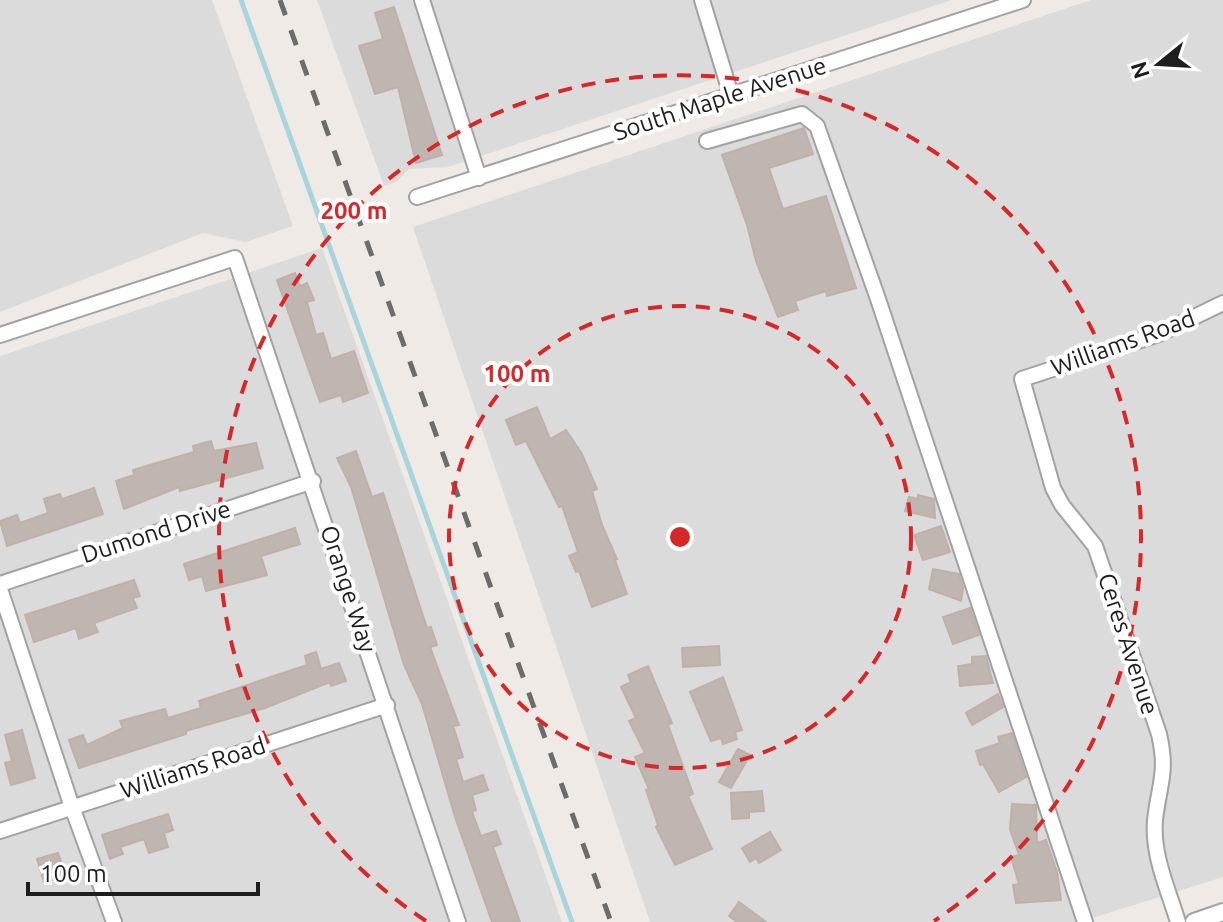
<svg xmlns="http://www.w3.org/2000/svg" width="1223" height="922" font-family="Ubuntu,sans-serif">
  <rect width="100%" height="100%" fill="#efeae5"/>
  <g fill="#dcdbdc">
    <polygon points="0,0 212,0 293,226 246,242 203,233 0,312"/>
    <polygon points="317,0 952,0 448,167 409,169 396,182 384,186"/>
    <polygon points="1091,0 1223,0 1223,877 1080,922 650,922 413,227"/>
    <polygon points="322,248 562,922 0,922 0,356"/>
  </g>
  <g fill="none" stroke-linecap="round" stroke-linejoin="round">
    <polyline stroke="#a7d5db" stroke-width="5" points="241,0 572,922"/>
  </g>
  <g fill="#bfb6b2" stroke="#c0b0a8" stroke-width="2">
    <polygon points="394,7 442,155 416,163 398,87 375,94 359,46 383,39 375,13"/>
    <polygon points="804,128 813,154 769,168 783,209 826,196 856,288 827,296 826,291 795,301 798,310 778,317 756,261 747,225 722,155"/>
    <polygon points="295,273 300,286 307,283 314,300 307,302 316,335 323,333 331,359 354,351 368,393 343,402 341,395 320,402 277,280"/>
    <polygon points="537,407 550,439 566,430 582,454 597,489 592,491 602,525 617,559 615,560 627,594 592,607 579,571 576,572 569,556 578,552 562,506 559,507 526,441 516,445 506,420"/>
    <polygon points="211,441 214,451 256,443 263,468 180,491 179,487 124,509 116,481 134,475 133,470 194,452 193,446"/>
    <polygon points="356,451 372,497 383,493 427,628 431,627 437,645 430,647 459,725 453,726 463,757 456,759 463,782 483,775 488,790 472,795 476,810 472,812 481,836 496,831 501,844 493,847 520,922 492,922 455,817 422,704 404,665 351,487 337,458"/>
    <polygon points="94,488 103,514 7,546 0,521 17,515 20,523 48,513 44,499 60,494 62,499"/>
    <polygon points="918,495 934,499 935,518 905,511 909,497 918,499"/>
    <polygon points="941,526 950,552 923,560 914,535"/>
    <polygon points="295,528 300,544 261,556 267,575 206,591 202,576 189,580 184,564"/>
    <polygon points="933,569 959,574 963,588 961,601 929,589"/>
    <polygon points="134,580 140,596 133,598 137,608 94,623 98,632 79,639 76,628 34,642 25,615"/>
    <polygon points="970,608 979,635 953,644 943,617"/>
    <polygon points="719,646 720,665 683,667 682,648"/>
    <polygon points="316,652 321,669 339,663 346,681 331,686 330,682 265,708 186,731 186,734 79,768 69,740 83,735 87,745 123,728 120,721 165,709 168,718 201,708 199,701 307,665 305,656"/>
    <polygon points="986,656 993,683 960,686 958,666 972,664 972,657"/>
    <polygon points="648,666 672,723 668,725 693,794 688,796 712,849 675,865 656,827 658,825 646,790 649,789 635,757 645,753 629,721 636,718 621,687 631,682 628,675"/>
    <polygon points="723,677 742,730 735,732 737,739 723,744 721,738 711,741 690,692"/>
    <polygon points="998,694 1003,707 972,725 966,713"/>
    <polygon points="22,730 35,778 11,785 5,763 12,761 5,735"/>
    <polygon points="1012,733 1026,777 999,792 983,764 980,765 976,751 1000,743 998,737"/>
    <polygon points="738,749 750,755 731,788 719,782"/>
    <polygon points="762,791 764,811 749,812 749,818 732,819 731,793"/>
    <polygon points="1012,804 1036,805 1037,843 1046,840 1057,872 1061,900 1016,903 1013,885 1019,884 1011,857 1019,855 1010,829"/>
    <polygon points="168,814 173,830 164,833 168,847 149,853 144,839 120,847 123,854 110,859 102,835"/>
    <polygon points="770,832 781,850 759,863 756,858 750,862 742,848"/>
    <polygon points="58,853 66,876 44,882 37,859"/>
    <polygon points="739,902 766,922 737,922 729,916"/>
  </g>
  <g fill="none" stroke-linecap="round" stroke-linejoin="round">
    <defs>
      <g id="minor">
        <polyline points="422,0 479,178"/>
        <polyline points="702,0 731,95"/>
        <polyline points="707,141 802,114 817,126 878,299 1085,922"/>
        <polyline points="417,197 1023,0"/>
        <polyline points="0,335 235,258 458,922"/>
        <polyline points="0,584 313,481"/>
        <polyline points="0,589 72,807 114,922"/>
        <polyline points="0,831 387,705"/>
        <path d="M1178,922C1168,889 1152,855 1155,820C1159,784 1168,773 1159,734L1095,546L1062,505L1053,488L1022,379L1159,334L1223,303"/>
      </g>
      <polyline id="tertiary" points="1194,922 1223,912"/>
    </defs>
    <use href="#minor" stroke="#a2a2a2" stroke-width="18"/>
    <use href="#tertiary" stroke="#a2a2a2" stroke-width="20"/>
    <use href="#minor" stroke="#fff" stroke-width="14"/>
    <use href="#tertiary" stroke="#fff" stroke-width="16"/>
    <polyline stroke="#6c6c6c" stroke-width="5" stroke-dasharray="16 16" stroke-linecap="butt" points="280,0 611,922"/>
  </g>
  <g fill="none" stroke="#d62828" stroke-width="4" stroke-dasharray="14 10">
    <circle cx="680" cy="537" r="231"/>
    <path d="M426 921A461 461 0 1 1 934 921"/>
  </g>
  <g text-anchor="middle" stroke-width="8" stroke-linejoin="round" paint-order="stroke">
    <g font-size="24" fill="#1e1e1e" stroke="#fff">
      <text transform="translate(720 99) rotate(-18)" y="8">South Maple Avenue</text>
      <text transform="translate(1123 343) rotate(-20)" y="8">Williams Road</text>
      <text transform="translate(156 532) rotate(-18)" y="8">Dumond Drive</text>
      <text transform="translate(348 589) rotate(72)" y="8">Orange Way</text>
      <text transform="translate(1128 644) rotate(72)" y="8">Ceres Avenue</text>
      <text transform="translate(193 768) rotate(-18)" y="8">Williams Road</text>
    </g>
  </g>
  <circle cx="680" cy="537" r="12" fill="#d62828" stroke="#fff" stroke-width="4"/>
  <g font-size="24" text-anchor="middle" font-weight="bold" fill="#d62828" stroke="#fff" stroke-width="8" stroke-linejoin="round" paint-order="stroke">
    <text x="354" y="219">200 m</text>
    <text x="517" y="382">100 m</text>
  </g>
  <g transform="translate(1159 64) rotate(252)" stroke="#ffffff" stroke-width="6" paint-order="stroke">
  <path d="M0-6L14 30L0 20L-14 30Z" fill="#1e1e1e"/>
  <text y="-12" font-size="22" font-weight="bold" text-anchor="middle" fill="#1e1e1e">N</text>
  </g>
  <path d="M28 882v12h230v-12" fill="none" stroke="#1e1e1e" stroke-width="4"/>
  <text x="40" y="882" font-size="24" fill="#1e1e1e" stroke="#ffffff" stroke-width="6" paint-order="stroke">100 m</text>
</svg>
